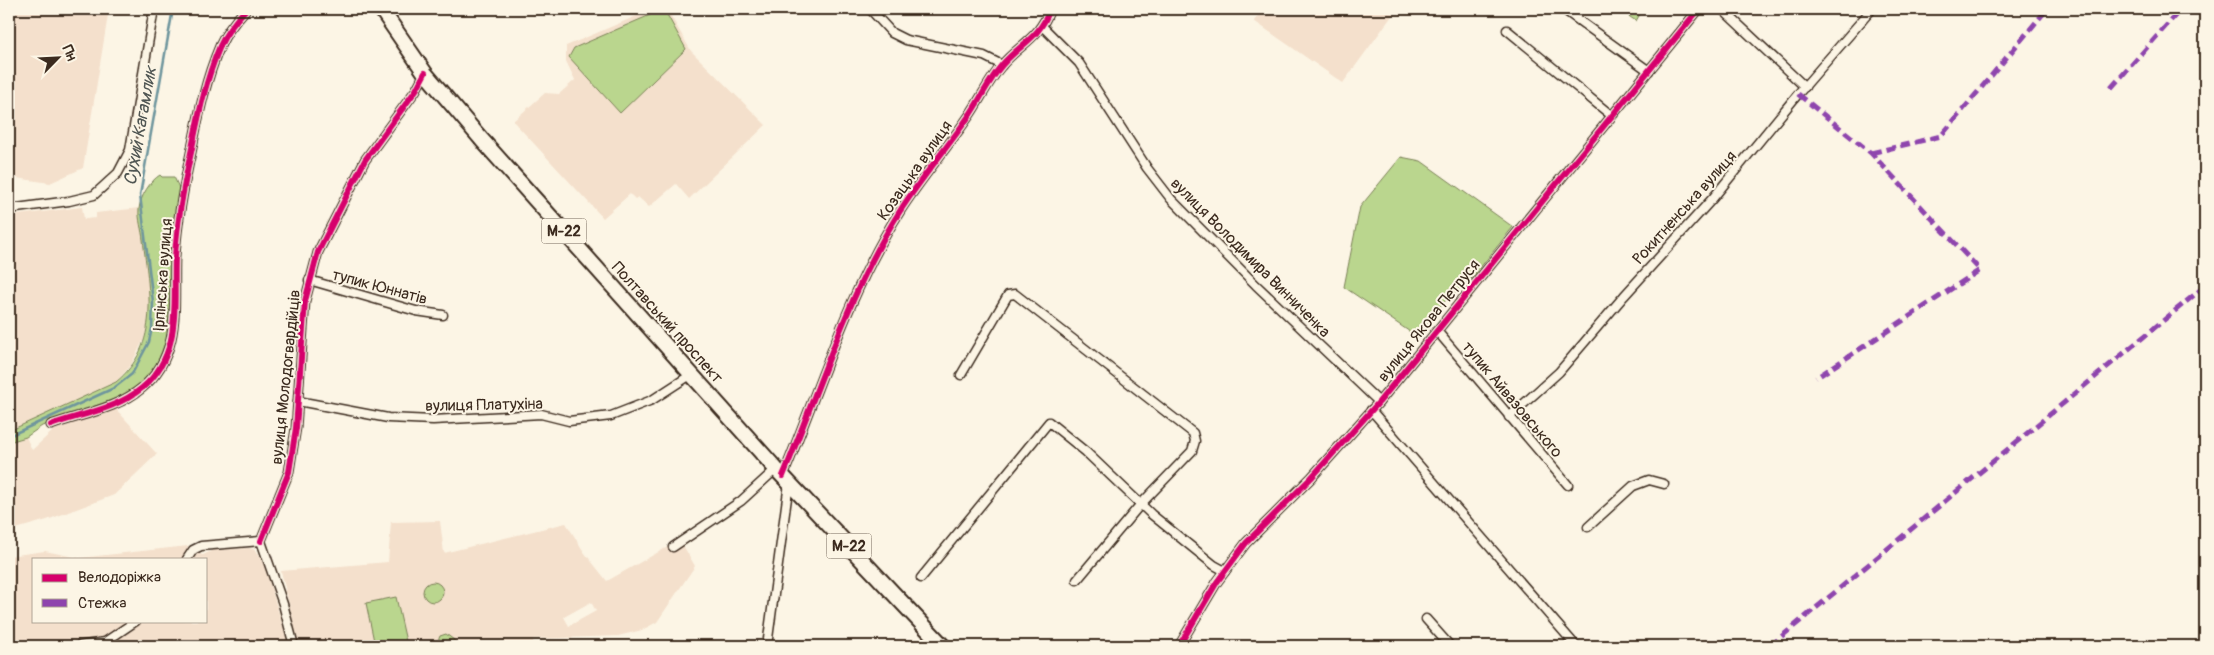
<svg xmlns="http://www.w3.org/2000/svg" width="2214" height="655" font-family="Pangolin,sans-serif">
  <rect width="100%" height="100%" fill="#fcf5e5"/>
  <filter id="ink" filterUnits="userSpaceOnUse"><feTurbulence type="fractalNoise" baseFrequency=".02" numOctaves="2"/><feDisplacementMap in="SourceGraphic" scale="10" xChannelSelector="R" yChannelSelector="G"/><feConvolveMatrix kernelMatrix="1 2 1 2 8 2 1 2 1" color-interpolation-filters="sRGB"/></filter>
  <g filter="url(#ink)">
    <g fill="#f4e0cc" fill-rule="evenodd">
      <polygon points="9,9 109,9 83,168 50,183 9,177"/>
      <polygon points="653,9 667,9 691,51 766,125 689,199 676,184 649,207 638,197 635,199 630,194 603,218 513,121 545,93 559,94 575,80 566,61 566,46"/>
      <polygon points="1263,9 1397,9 1343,83 1254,21"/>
      <polygon points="82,207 84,219 96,218 96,213 139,208 150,297 151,312 144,339 131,365 116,382 9,431 9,216"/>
      <polygon points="115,408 157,454 114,495 47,520 9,531 9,442 26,437 32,450 54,430"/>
      <path d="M440,521L444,553L566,523L584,552L607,581L680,540L695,566L657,622L642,630L618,636L533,639L534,646H457L454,640L438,641L439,646H407L396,597L366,603L375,646H299L281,571L388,562L391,522ZM591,602L596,611L569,626L564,617Z"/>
      <path d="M188,546L192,552L203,555L213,550L249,548L255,550L264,564L289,646H9V556L45,551L79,558ZM34,559H206V621H34Z"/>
    </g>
    <g fill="#bad68e" stroke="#7a8056">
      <polygon points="664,9 686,49 620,113 569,57 574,48"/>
      <polygon points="1618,9 1643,9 1636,21"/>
      <polygon points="1401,157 1421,161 1513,227 1471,279 1444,302 1416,336 1344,287 1360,207"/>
      <path d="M160,175L162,177H174L181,192L168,336L154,371L140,385L114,399L42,426L26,437L9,442V431L116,382C161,345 149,289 143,240C142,230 138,219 139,209C140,197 150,181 160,175Z"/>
      <circle cx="433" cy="592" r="10"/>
      <polygon points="396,597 407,646 375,646 366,603"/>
      <polygon points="446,634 454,640 457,646 439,646 438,641 440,636"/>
    </g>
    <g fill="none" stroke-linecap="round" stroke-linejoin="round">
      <polyline stroke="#6e959d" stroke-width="2.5" points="9,436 114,388 132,374 149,342 152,328 153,302 140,195 173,9"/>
      <defs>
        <g id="minor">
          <polyline points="870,9 892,33 906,40 984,56 1002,65"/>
          <polyline points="1563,9 1649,71"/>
          <polyline points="1722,9 1805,87"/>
          <polyline points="1043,27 1079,63 1147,168 1171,199 1256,285 1379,402"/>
          <polyline points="1507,30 1612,116"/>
          <polyline points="9,209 69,201 94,195 118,173 130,150 154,9"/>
          <polyline points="309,280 416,311 443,315"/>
          <polyline points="1437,331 1568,485"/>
          <polyline points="961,375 1008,295 1015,294 1193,433 1195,441 1192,451 1140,505 1077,580"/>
          <polyline points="298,401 388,418 433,420 541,414 569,421 611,416 652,400 692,374"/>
          <polyline points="1371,410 1576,646"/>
          <polyline points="1509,417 1559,372 1624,296 1713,198 1798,94 1872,9"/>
          <path d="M51,425C81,414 117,409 142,388C183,354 173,303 175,257C177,221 184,184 192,148C199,113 206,79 220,46C226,32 236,20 246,9"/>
          <path d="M783,476C820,387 848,293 900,211C921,178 947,148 969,116C980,100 989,80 1002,65C1021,43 1039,39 1050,9"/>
          <polyline points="1588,527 1633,486 1649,480 1664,484"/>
          <polyline points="261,541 289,472 296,428 305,301 318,252 365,160 416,90 425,73"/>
          <polyline points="261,541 283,604 294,646"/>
          <polyline points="673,547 741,501 776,469"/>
          <polyline points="187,559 193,550 201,546 261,541"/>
          <polyline points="921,578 1049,422 1086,452 1151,514 1214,565 1225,571"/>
          <polyline points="1426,619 1450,646"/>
          <polyline points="78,646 105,642 136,621"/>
          <polyline points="767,646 789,483"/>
          <polyline points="1179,646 1217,582 1246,543 1311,478 1379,402 1699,9"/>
        </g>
        <polyline id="trunk" points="381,9 425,73 482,140 776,469 943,646"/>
      </defs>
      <use href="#minor" stroke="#3b2a1e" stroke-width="11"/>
      <use href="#trunk" stroke="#3b2a1e" stroke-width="18"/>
      <use href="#minor" stroke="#fcf5e5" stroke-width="8"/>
      <use href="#trunk" stroke="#fcf5e5" stroke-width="14"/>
      <g stroke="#8e44ad" stroke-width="5" stroke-dasharray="10 5" stroke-linecap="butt">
        <polyline points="2111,88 2181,9"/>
        <polyline points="1798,94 1871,153 1980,270 1816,378"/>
        <polyline points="1871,153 1941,136 2047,9"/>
        <polyline points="1770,646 2205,286"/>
      </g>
      <defs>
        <g id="cycleway">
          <path d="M51,425C81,414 117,409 142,388C183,354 173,303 175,257C177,221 184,184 192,148C199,113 206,79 220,46C226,32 236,20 246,9"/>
          <path d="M783,476C820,387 848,293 900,211C921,178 947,148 969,116C980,100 989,80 1002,65C1021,43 1039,39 1050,9"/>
          <polyline points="261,541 289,472 296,428 305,301 318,252 365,160 416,90 425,73"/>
          <polyline points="1179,646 1217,582 1246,543 1311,478 1379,402 1699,9"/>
        </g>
      </defs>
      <use href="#cycleway" stroke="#fcf5e5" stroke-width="9"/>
      <use href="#cycleway" stroke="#d6006c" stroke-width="6"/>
    </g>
  </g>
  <g text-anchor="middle" stroke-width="4" stroke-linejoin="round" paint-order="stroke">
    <g fill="#fcf5e5" stroke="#75675a" stroke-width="1">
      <rect x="541.5" y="218.5" width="45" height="25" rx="4"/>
      <rect x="826.5" y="533.5" width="45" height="25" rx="4"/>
    </g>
    <g font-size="15" font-weight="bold" fill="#3b2a1e">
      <text x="564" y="236">М-22</text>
      <text x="849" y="551">М-22</text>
    </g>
    <g font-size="16" fill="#3b2a1e" stroke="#fcf5e5">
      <text transform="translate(914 170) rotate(-55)" y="6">Козацька вулиця</text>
      <text transform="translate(1684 207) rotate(-48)" y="6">Рокитненська вулиця</text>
      <text transform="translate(1251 257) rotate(45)" y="6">вулиця Володимира Винниченка</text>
      <text transform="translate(162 275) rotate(-86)" y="6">Ірпінська вулиця</text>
      <text transform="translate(380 286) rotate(15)" y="6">тупик Юннатів</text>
      <text transform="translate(1428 320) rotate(-51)" y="6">вулиця Якова Петруся</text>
      <text transform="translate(668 322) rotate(48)" y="6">Полтавський проспект</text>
      <text transform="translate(285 377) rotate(-84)" y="6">вулиця Молодогвардійців</text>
      <text transform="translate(1513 399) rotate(50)" y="6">тупик Айвазовського</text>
      <text transform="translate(484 404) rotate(-1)" y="6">вулиця Платухіна</text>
    </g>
    <g font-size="18" font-style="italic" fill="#505653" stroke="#fcf5e5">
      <text transform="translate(140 126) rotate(-80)" y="6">Сухий Кагамлик</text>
    </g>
  </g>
  <rect width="2214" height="655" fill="none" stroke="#fcf5e5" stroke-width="30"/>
  <rect x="15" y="15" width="2184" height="625" fill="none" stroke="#3b2a1e" stroke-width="2" filter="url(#ink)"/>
  <rect x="32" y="558" width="175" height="65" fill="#fcf5e5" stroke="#afa495"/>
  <rect x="42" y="574" width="25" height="8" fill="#d6006c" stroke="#afa495"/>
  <text x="78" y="582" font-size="15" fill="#3b2a1e">Велодоріжка</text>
  <rect x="42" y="599" width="25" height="8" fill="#8e44ad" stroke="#afa495"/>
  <text x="78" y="608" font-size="15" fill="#3b2a1e">Стежка</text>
  <g transform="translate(58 58) rotate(66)" stroke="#fcf5e5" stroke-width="4" paint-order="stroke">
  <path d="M0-4L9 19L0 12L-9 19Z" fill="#3b2a1e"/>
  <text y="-8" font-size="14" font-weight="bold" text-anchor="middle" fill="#3b2a1e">Пн</text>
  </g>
</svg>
